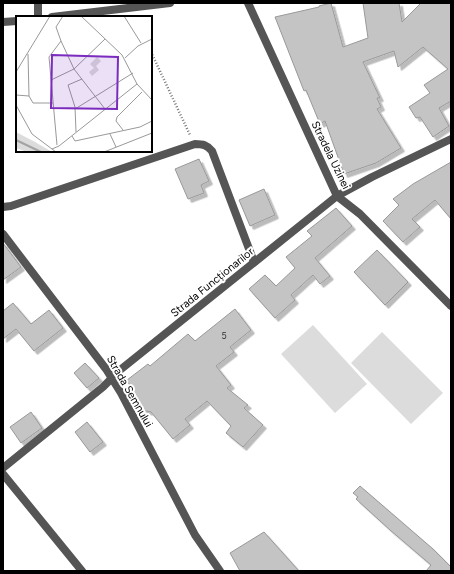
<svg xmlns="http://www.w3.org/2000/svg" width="454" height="574" font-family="Figtree,sans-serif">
  <defs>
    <filter id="shadow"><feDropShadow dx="3.5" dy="3.5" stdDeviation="0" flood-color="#0004"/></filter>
  </defs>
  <rect width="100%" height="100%" fill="#fff"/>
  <g fill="#dcdcdc">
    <polygon points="313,325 367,384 335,413 281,354"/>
    <polygon points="382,332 443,393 411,424 351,363"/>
  </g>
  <g fill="#c4c4c4" stroke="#999" filter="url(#shadow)">
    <polygon points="331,3 343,47 368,38 363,3 399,3 402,22 421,3 451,3 451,101 439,108 449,126 433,137 420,117 416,118 409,107 430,93 424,85 448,69 423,47 398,67 394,51 363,62 380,98 377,98 381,107 377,109 401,148 376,163 344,174 325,121 320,124 306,90 304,91 275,17 319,7 319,6"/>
    <polygon points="199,159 209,181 201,185 204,193 188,199 175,169"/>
    <polygon points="451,162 451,219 435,200 412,219 420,227 403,242 383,221 399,205 393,199 413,184"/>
    <polygon points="264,189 275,215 250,226 239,200"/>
    <polygon points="336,208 352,226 315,258 330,276 320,284 313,275 291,295 295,300 275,318 249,289 265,275 276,286 295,268 286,257 312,236 307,231"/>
    <polygon points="3,243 21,267 3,280"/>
    <polygon points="377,250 408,282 385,305 354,272"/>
    <polygon points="13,303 31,324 49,310 63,328 34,351 16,329 3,339 3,311"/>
    <polygon points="235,309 251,330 230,347 234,352 216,366 231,385 227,388 248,405 244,408 263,425 243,447 226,433 231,426 207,401 185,419 190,425 173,439 151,412 142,410 127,380 148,364 150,366 188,334 195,341"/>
    <polygon points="85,363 99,378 87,388 74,373"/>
    <polygon points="31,412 42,428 21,443 10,427"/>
    <polygon points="87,422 103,442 90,452 75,432"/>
    <polygon points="360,486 433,549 451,567 451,571 426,571 431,565 390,530 356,499 358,497 353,493"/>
    <polygon points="264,532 299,571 240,571 230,553"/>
  </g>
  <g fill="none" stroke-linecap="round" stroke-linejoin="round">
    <polyline stroke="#777" stroke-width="2.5" stroke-dasharray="1 2" stroke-linecap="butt" points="151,52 190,135"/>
    <g stroke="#555" stroke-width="8">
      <polyline points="248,3 337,196 360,214 451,306"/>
      <polyline points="38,17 38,3"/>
      <polyline points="52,17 170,3"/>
      <polyline points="3,22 17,21"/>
      <path d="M3,207L11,206L195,144C203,144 207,145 212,151L254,262"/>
      <polyline points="3,234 106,369 121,393 195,535 220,571"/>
      <polyline points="3,468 103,387 120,370 337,196 372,177 451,139"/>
    </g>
    <polyline stroke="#555" stroke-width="8" points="3,474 82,571"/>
  </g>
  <g text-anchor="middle" stroke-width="4" stroke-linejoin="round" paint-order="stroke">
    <g font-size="9" fill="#313131">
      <text x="224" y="339">5</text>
    </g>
    <g font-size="11" fill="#000" stroke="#fff">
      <text transform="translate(331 155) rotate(64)" y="4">Stradela Uzinei</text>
      <text transform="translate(212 282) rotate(-39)" y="4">Strada Funcționarilor</text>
      <text transform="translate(130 391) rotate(60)" y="4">Strada Semnului</text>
    </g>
  </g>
  <g transform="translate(16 16)">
    <rect width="136" height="136" fill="#fff"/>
    <path d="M81,41L85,45L80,50L83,54L76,60L73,56L78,52L74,48ZM0,116L19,126L36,136H11L0,132Z" fill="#dcdcdc"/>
    <path fill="none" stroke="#a3a3a3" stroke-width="2" d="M0,124L25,136"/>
    <path fill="none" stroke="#999" stroke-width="1" d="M47,0L40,11L45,25L58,53L89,93M65,0L106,39L121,68L136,84M108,0L125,27M12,38L13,80M109,42L122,30L136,23M0,56L34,0M35,64L58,53L89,23M0,79L13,80L17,87H37M0,89L16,118L40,136M59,93L117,57M107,114L100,105L101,101L126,76M60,116L59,91L52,69L66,63M94,118L100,131M56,120L59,125L124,111L136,105M41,129L33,41L45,25M36,133L43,130L121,68M88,136L136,117"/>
    <path fill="#7b2cbf" fill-opacity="0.15" stroke="#7b2cbf" stroke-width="2" d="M36,39L102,41L101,93L35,92Z"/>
    <rect width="136" height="136" fill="none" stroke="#000" stroke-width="2"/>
  </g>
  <rect width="454" height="574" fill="none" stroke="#000000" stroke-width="8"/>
</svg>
